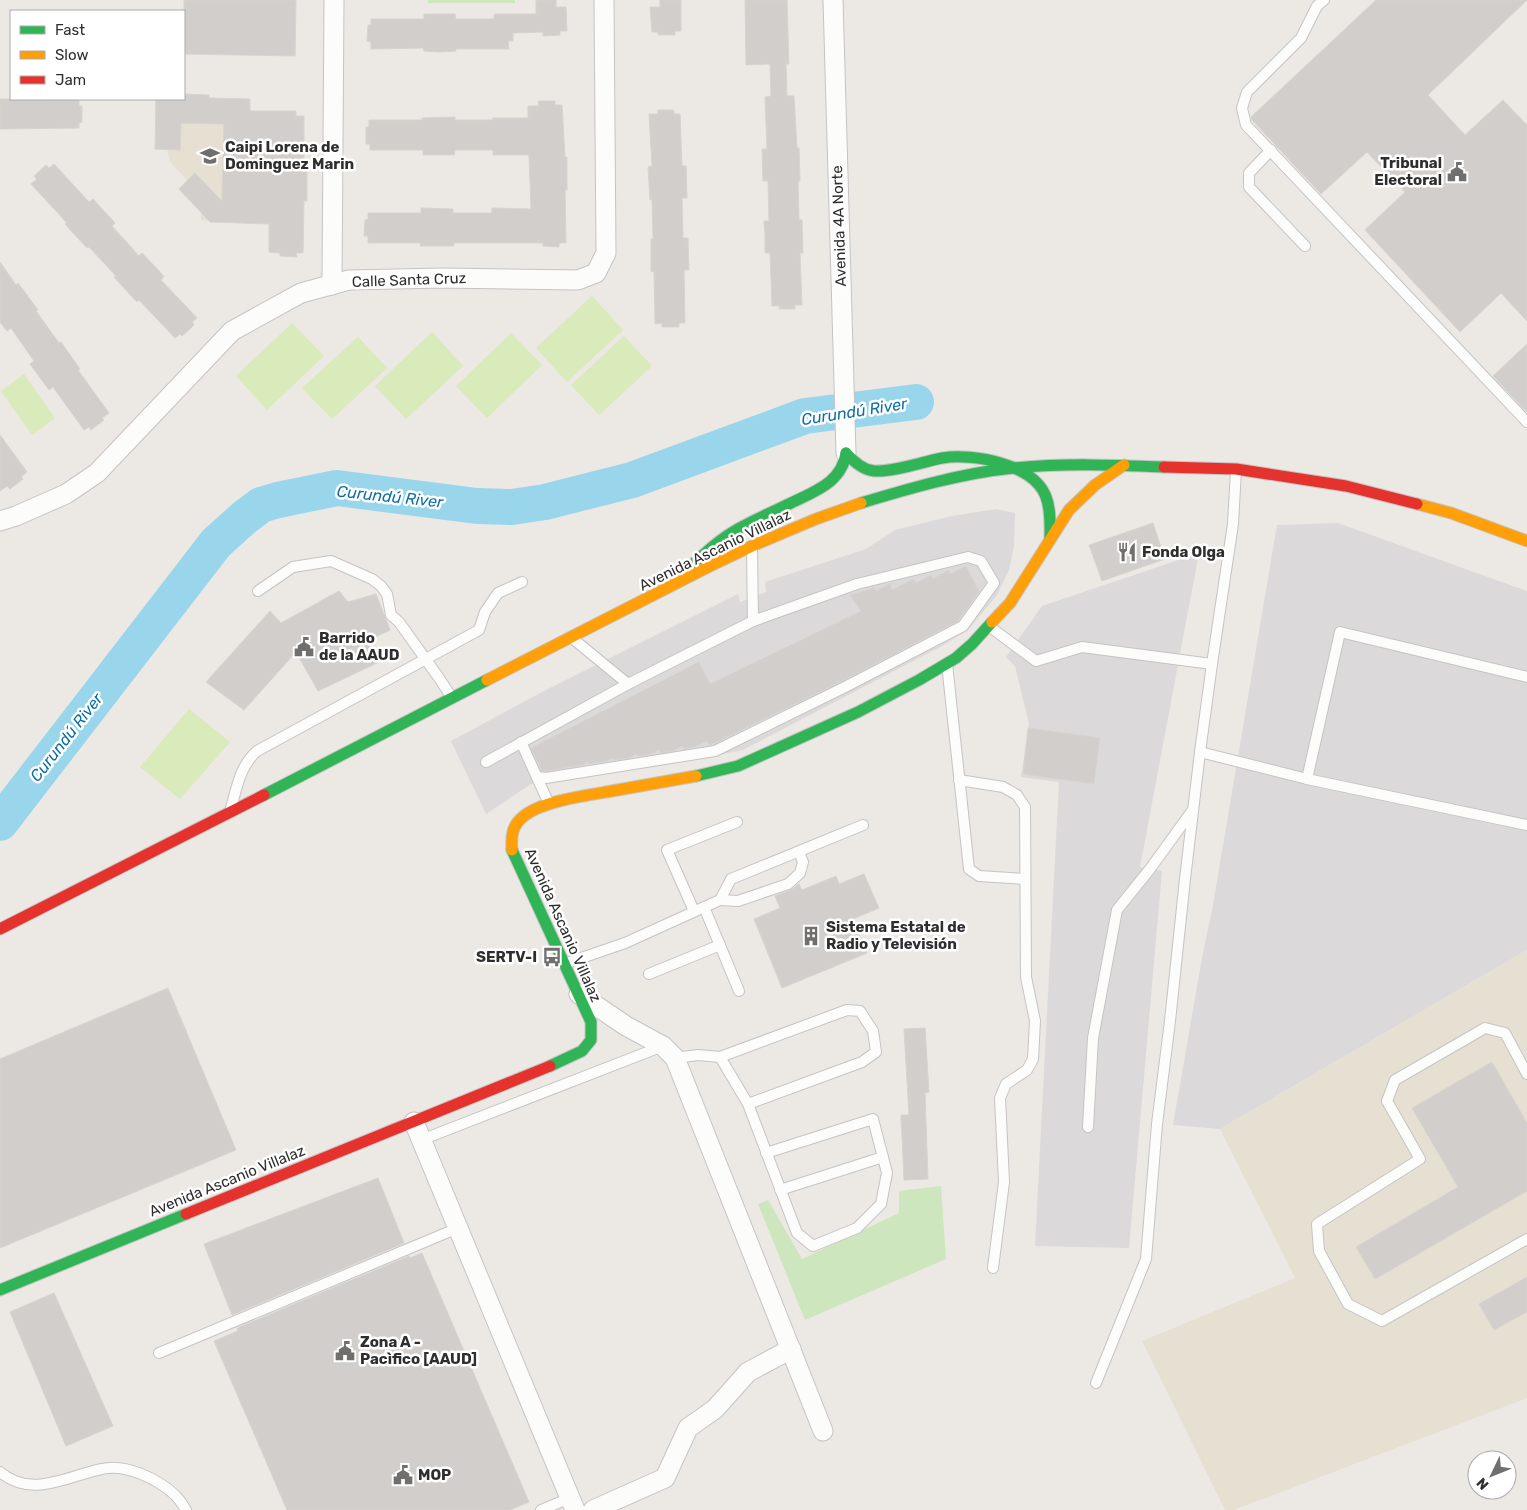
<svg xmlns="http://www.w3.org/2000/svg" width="1527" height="1510" font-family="Rubik,sans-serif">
  <rect width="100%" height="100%" fill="#ece8e4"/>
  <g fill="#dcd9db">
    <polygon points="996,509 1015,513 1014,547 1009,570 997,595 967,631 942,646 743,750 654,767 551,779 531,784 486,814 451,741 544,691 738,594 740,602 766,592 765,582 866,549 895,530 952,516"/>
    <polygon points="1338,523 1527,591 1527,950 1220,1129 1173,1125 1202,958 1213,905 1277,525"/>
    <polygon points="1199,553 1140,867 1162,871 1129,1248 1035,1246 1059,782 1021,777 1029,724 1015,666 1006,657 1042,606"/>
  </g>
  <g fill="#e6e0d3">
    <polygon points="184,94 209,95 209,100 227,101 228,98 250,99 249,147 222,222 201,220 201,212 178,189 187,180 170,162 167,149 155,149 156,99 184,99"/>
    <polygon points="1527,950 1527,1398 1234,1510 1225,1510 1142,1341 1295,1278 1220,1129"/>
  </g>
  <g fill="#cee6be">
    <rect x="428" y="0" width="87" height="3"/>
    <polygon points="941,1186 946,1259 805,1320 758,1204 768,1200 802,1259 899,1213 899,1191"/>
  </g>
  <g fill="#d9eabb">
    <polygon points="592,296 623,330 567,382 536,348"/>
    <polygon points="292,323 324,356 267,410 236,376"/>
    <polygon points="432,332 463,366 406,419 375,386"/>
    <polygon points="511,333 542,365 487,418 456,386"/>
    <polygon points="624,336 652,366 599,415 571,385"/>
    <polygon points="358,337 387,368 332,419 302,388"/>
    <polygon points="24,374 55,418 32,435 1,391"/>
    <polygon points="189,709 230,742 180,799 140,767"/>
  </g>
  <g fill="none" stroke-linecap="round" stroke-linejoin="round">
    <polyline stroke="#99d6ec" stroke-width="36" points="0,823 216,543 245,517 261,505 278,500 337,488 477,506 512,507 545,502 632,480 805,416 916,402"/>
  </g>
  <g fill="#d1cecb" stroke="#d7d4d0">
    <polygon points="184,0 296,0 295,56 184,54"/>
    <polygon points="536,0 556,0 556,7 566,7 567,31 560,31 560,35 543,36 543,32 513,33 513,41 508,41 509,49 456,49 456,51 439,52 424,51 423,48 371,49 371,42 367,41 368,25 371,25 371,19 424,19 424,14 455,14 456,19 494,19 494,14 536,14"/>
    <polygon points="660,0 681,0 681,31 675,31 675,35 658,35 658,32 652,32 650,7 660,7"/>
    <polygon points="745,0 787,0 789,64 786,64 787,96 794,96 797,148 799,148 800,181 798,181 799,220 802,220 803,253 800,253 802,305 795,305 795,309 779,309 779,306 772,306 770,253 765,253 765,235 764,221 769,221 768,181 763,181 762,149 767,149 765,97 771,96 770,64 746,65"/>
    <polygon points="1376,0 1527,0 1428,95 1465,135 1503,100 1527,125 1527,321 1501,293 1460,332 1365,230 1405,192 1367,152 1321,194 1252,120 1251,117"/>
    <polygon points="184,94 209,95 209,98 250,99 250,111 296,111 296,116 304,116 304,168 307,168 307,201 304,201 303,253 296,253 297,257 280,256 280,253 269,252 269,224 210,222 179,189 195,173 222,201 224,124 181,123 180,150 155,149 156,99 184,99"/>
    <polygon points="0,99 79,99 79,106 82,106 82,122 79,123 79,128 0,129"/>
    <polygon points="538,101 555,101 555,105 562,105 565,157 567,157 567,190 565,190 566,243 559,243 559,247 543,246 543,243 454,243 454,246 420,246 421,243 368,243 368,236 364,236 365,220 368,219 368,213 421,213 421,208 453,209 453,213 492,213 492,208 531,209 529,155 493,155 493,150 455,150 454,155 423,155 423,150 370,150 370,144 366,144 366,127 369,127 369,120 422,120 422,118 455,117 455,120 493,120 493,118 528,118 528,106 539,106"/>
    <polygon points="658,110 674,110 674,114 680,114 682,166 686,166 687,198 682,198 683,238 688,238 689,270 684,270 685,323 679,323 679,327 662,327 662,323 655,324 654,271 651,272 651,239 653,239 652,199 650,200 648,167 652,166 649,114 658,114"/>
    <polygon points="54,164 89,202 93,199 115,223 112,226 139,256 142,253 164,276 161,280 197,318 192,322 194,325 182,336 180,334 175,338 139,300 137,302 114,277 116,276 89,247 87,248 74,234 65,224 67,223 31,184 37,179 34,176 46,165 49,168"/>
    <polygon points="0,262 16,285 18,283 38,310 36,311 59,343 61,342 80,369 78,370 109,413 102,418 104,420 91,430 89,427 84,430 53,387 49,390 30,364 34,361 11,328 7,331 0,322"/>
    <polygon points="1527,344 1527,412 1493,376"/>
    <polygon points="0,435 27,472 21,477 23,479 10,489 7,486 0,491"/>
    <polygon points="1153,523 1165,559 1102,581 1089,545"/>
    <polygon points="966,566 979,592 958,621 842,681 713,744 709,745 707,741 694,747 684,749 682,746 673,751 661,753 659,750 650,754 638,756 636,754 629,758 614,760 612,758 606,761 589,764 588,762 582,765 546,771 542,771 531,748 699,662 710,684 861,611 850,595 874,588 876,591 890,584 892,590 913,579 916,583 931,575 933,579 948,570 950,574"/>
    <polygon points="339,591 348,602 376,594 390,630 367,641 377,663 318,691 296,652 244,710 206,682 270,611 281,623"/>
    <polygon points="1028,728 1100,738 1094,784 1023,774"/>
    <polygon points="864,874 879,908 853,919 867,953 782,988 754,919 780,908 775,896 791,890 799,884 802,890 836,876 839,884"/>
    <polygon points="168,988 236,1150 0,1248 0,1059"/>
    <polygon points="925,1028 929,1092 925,1093 928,1179 904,1180 901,1115 909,1115 904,1029"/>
    <polygon points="1492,1062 1527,1123 1527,1191 1375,1279 1356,1247 1458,1187 1412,1108"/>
    <polygon points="378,1178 404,1243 232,1315 204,1244"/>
    <polygon points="422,1253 529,1502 510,1510 287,1510 214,1341 238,1331 237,1328 409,1256 410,1258"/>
    <polygon points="1527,1277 1527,1312 1494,1330 1479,1304"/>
    <polygon points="54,1293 113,1426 66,1446 10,1312"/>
  </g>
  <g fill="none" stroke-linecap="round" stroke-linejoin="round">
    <defs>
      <g id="lane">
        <polyline points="1324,0 1317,6 1301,38 1247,92 1242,108 1246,125 1527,422"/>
        <polyline points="1271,150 1249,173 1249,187 1305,246"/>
        <polyline points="258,591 293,567 331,561 372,579 381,586 387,594 391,615 399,622 439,678 452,698"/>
        <polyline points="990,627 1036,661 1082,647 1212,664"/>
        <polyline points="572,638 628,684 753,621 752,548"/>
        <polyline points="947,664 969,869 979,876 1025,879"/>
        <polyline points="521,742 549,804"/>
        <polyline points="1200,752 1307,779 1527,825"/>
        <polyline points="486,762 628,684"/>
        <polyline points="537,777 546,778 715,751 845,687 963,626 994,583 981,561 968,557 857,584 753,621"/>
        <polyline points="1307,779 1340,632 1527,677"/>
        <polyline points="959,780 1003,787 1017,795 1025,807 1026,977 1035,1021 1033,1059 1027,1070 1006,1084 1000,1098 1004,1182 993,1268"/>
        <path d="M231,808C237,787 240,766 257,751L479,630L485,612L498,593L522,582"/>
        <polyline points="720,900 738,901 788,884 800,873 803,862 799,852"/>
        <polyline points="704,907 739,991"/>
        <polyline points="694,911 667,850 737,822"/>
        <polyline points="564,964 625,943 720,900 731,879 863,825"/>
        <polyline points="649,974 720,945"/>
        <polyline points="720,1057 748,1104 797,1233 813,1246 857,1228 881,1204 887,1173 873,1119 766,1153"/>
        <polyline points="675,1058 698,1055 720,1057 847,1010 860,1011 873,1031 876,1052 862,1062 748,1104"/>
        <polyline points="1527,1074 1505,1033 1485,1028 1395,1080 1387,1101 1420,1159 1317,1224 1319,1251 1348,1304 1382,1321 1527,1239"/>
        <polyline points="1088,1127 1093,1038 1117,910 1150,869 1192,811"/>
        <polyline points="421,1140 663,1046"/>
        <polyline points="780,1190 883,1157"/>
        <polyline points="159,1353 458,1228"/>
        <polyline points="1096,1383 1146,1259 1157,1124 1170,1021 1185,879 1200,752 1212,664 1233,524 1236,470"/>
        <path d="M0,1472C32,1499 67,1476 102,1469C125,1463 158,1479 175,1495C179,1499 183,1505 186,1510"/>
        <polyline points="541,1510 570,1498"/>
      </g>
      <g id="street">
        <polyline points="833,0 846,453"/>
        <polyline points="332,285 334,0"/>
        <polyline points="0,521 16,516 66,494 97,473 232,331 301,293 349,280 443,278 578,280 596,273 606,253 604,0"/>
        <polyline points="579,994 626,1026 663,1046 675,1058 823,1431"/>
        <polyline points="414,1122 575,1510"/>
        <polyline points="593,1510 665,1478 688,1428 715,1409 748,1372 791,1349"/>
      </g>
      <g id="fast">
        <path d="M846,453C853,461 863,470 874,471C894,472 922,462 942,458C973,453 1034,464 1046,497C1051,510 1050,525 1050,539"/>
        <path d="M861,503C911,488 962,473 1014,468C1064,463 1114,465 1164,467"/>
        <path d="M690,567C705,553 720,539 738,529C754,520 772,512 789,504C813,492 842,483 846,453"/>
        <polyline points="696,776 738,766 858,712 919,680 956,658 972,644 992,622"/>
        <polyline points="264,795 487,680"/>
        <polyline points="512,850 591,1022 591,1040 582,1051 550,1066"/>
        <polyline points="0,1290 186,1214"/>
      </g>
      <g id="slow">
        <polyline points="1417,504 1451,513 1527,541"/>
        <polyline points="992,622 1010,603 1069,510 1095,485 1124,465"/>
        <polyline points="487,680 708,567 752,546 816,519 861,503"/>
        <path d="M512,850C511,836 512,825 524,816C542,801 589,795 612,791C640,786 668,781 696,776"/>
      </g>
      <g id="jam">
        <polyline points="1164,467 1236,469 1346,486 1417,504"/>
        <polyline points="0,929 264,795"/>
        <polyline points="186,1214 550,1066"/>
      </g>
    </defs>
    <use href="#lane" stroke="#c5c4c5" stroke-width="12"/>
    <use href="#street" stroke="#c5c4c5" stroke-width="21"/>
    <use href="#fast" stroke="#c5c4c5" stroke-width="13"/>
    <use href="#slow" stroke="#c5c4c5" stroke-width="13"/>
    <use href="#jam" stroke="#c5c4c5" stroke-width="13"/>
    <use href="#lane" stroke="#fcfcfb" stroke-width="10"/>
    <use href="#street" stroke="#fcfcfb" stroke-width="19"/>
    <use href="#fast" stroke="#30b455" stroke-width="11"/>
    <use href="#slow" stroke="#ff9f0a" stroke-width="11"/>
    <use href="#jam" stroke="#e5322d" stroke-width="11"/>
  </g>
  <defs>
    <symbol id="school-bare" viewBox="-9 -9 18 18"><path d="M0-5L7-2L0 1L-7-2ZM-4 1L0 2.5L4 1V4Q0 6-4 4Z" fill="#706f6e" stroke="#fff" stroke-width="2.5" paint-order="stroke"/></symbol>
    <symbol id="civic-bare" viewBox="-9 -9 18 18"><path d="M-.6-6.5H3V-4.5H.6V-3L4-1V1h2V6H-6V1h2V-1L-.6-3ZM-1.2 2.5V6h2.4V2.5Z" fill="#706f6e" stroke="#fff" stroke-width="2.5" paint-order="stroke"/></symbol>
    <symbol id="restaurant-bare" viewBox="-9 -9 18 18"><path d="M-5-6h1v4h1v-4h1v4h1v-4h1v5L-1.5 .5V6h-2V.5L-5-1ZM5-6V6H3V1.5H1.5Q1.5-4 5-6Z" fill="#706f6e" stroke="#fff" stroke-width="2.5" paint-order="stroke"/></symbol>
    <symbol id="building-bare" viewBox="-9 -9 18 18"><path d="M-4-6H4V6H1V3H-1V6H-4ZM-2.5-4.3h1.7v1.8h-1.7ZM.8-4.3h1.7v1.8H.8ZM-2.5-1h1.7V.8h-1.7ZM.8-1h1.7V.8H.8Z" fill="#706f6e" stroke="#fff" stroke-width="2.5" paint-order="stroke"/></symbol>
    <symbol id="bus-bare" viewBox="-9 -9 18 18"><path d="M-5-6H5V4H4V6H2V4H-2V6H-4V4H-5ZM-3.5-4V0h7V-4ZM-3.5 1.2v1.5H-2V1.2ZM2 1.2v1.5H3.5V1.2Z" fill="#706f6e" stroke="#fff" stroke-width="2.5" paint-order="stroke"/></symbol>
  </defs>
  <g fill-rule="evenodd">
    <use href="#school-bare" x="196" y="142" width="28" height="28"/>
    <use href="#civic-bare" x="1443" y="158" width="28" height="28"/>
    <use href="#restaurant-bare" x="1113" y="538" width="28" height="28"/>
    <use href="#civic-bare" x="290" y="633" width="28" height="28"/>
    <use href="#building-bare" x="797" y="922" width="28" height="28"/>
    <use href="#bus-bare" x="538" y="943" width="28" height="28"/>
    <use href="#civic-bare" x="331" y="1337" width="28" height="28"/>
    <use href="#civic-bare" x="389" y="1461" width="28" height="28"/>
  </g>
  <g text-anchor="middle" stroke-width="5" stroke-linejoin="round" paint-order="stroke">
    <g font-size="15" font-weight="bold" fill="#2e2e2e" stroke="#fff" text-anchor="start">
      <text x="225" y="152">Caipi Lorena de<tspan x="225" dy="17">Dominguez Marin</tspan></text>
      <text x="1442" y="168" text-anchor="end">Tribunal<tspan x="1442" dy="17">Electoral</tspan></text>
      <text x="1142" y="557">Fonda Olga</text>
      <text x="319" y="643">Barrido<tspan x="319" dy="17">de la AAUD</tspan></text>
      <text x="826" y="932">Sistema Estatal de<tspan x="826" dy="17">Radio y Televisión</tspan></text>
      <text x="537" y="962" text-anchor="end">SERTV-I</text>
      <text x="360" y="1347">Zona A -<tspan x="360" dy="17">Pacìfico [AAUD]</tspan></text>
      <text x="418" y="1480">MOP</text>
    </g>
    <g font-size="15" fill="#2e2e2e" stroke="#fff">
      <text transform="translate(839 226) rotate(-92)" y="5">Avenida 4A Norte</text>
      <text transform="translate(409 280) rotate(-2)" y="5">Calle Santa Cruz</text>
      <text transform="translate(715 550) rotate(-26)" y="5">Avenida Ascanio Villalaz</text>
      <text transform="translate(563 925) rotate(66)" y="5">Avenida Ascanio Villalaz</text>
      <text transform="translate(227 1181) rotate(-22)" y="5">Avenida Ascanio Villalaz</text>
    </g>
    <g font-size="16" font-style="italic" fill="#0d6fa3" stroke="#fff">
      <text transform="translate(854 411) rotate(-9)" y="6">Curundú River</text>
      <text transform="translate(390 496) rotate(6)" y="6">Curundú River</text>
      <text transform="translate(66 737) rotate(-52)" y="6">Curundú River</text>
    </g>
  </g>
  <rect x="10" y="10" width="175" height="90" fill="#ffffff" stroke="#ababab"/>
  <rect x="20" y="26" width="25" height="8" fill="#30b455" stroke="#ababab"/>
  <text x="55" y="35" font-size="15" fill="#2e2e2e">Fast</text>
  <rect x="20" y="51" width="25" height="8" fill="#ff9f0a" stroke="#ababab"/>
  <text x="55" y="60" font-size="15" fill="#2e2e2e">Slow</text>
  <rect x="20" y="76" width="25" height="8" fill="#e5322d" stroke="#ababab"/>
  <text x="55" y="85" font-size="15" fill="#2e2e2e">Jam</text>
  <g transform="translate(1492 1475) rotate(227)"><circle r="24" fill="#ffffff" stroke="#ababab"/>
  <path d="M0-4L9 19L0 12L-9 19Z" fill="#706f6e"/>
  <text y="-8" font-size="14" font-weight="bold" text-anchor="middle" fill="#2e2e2e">N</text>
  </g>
</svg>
